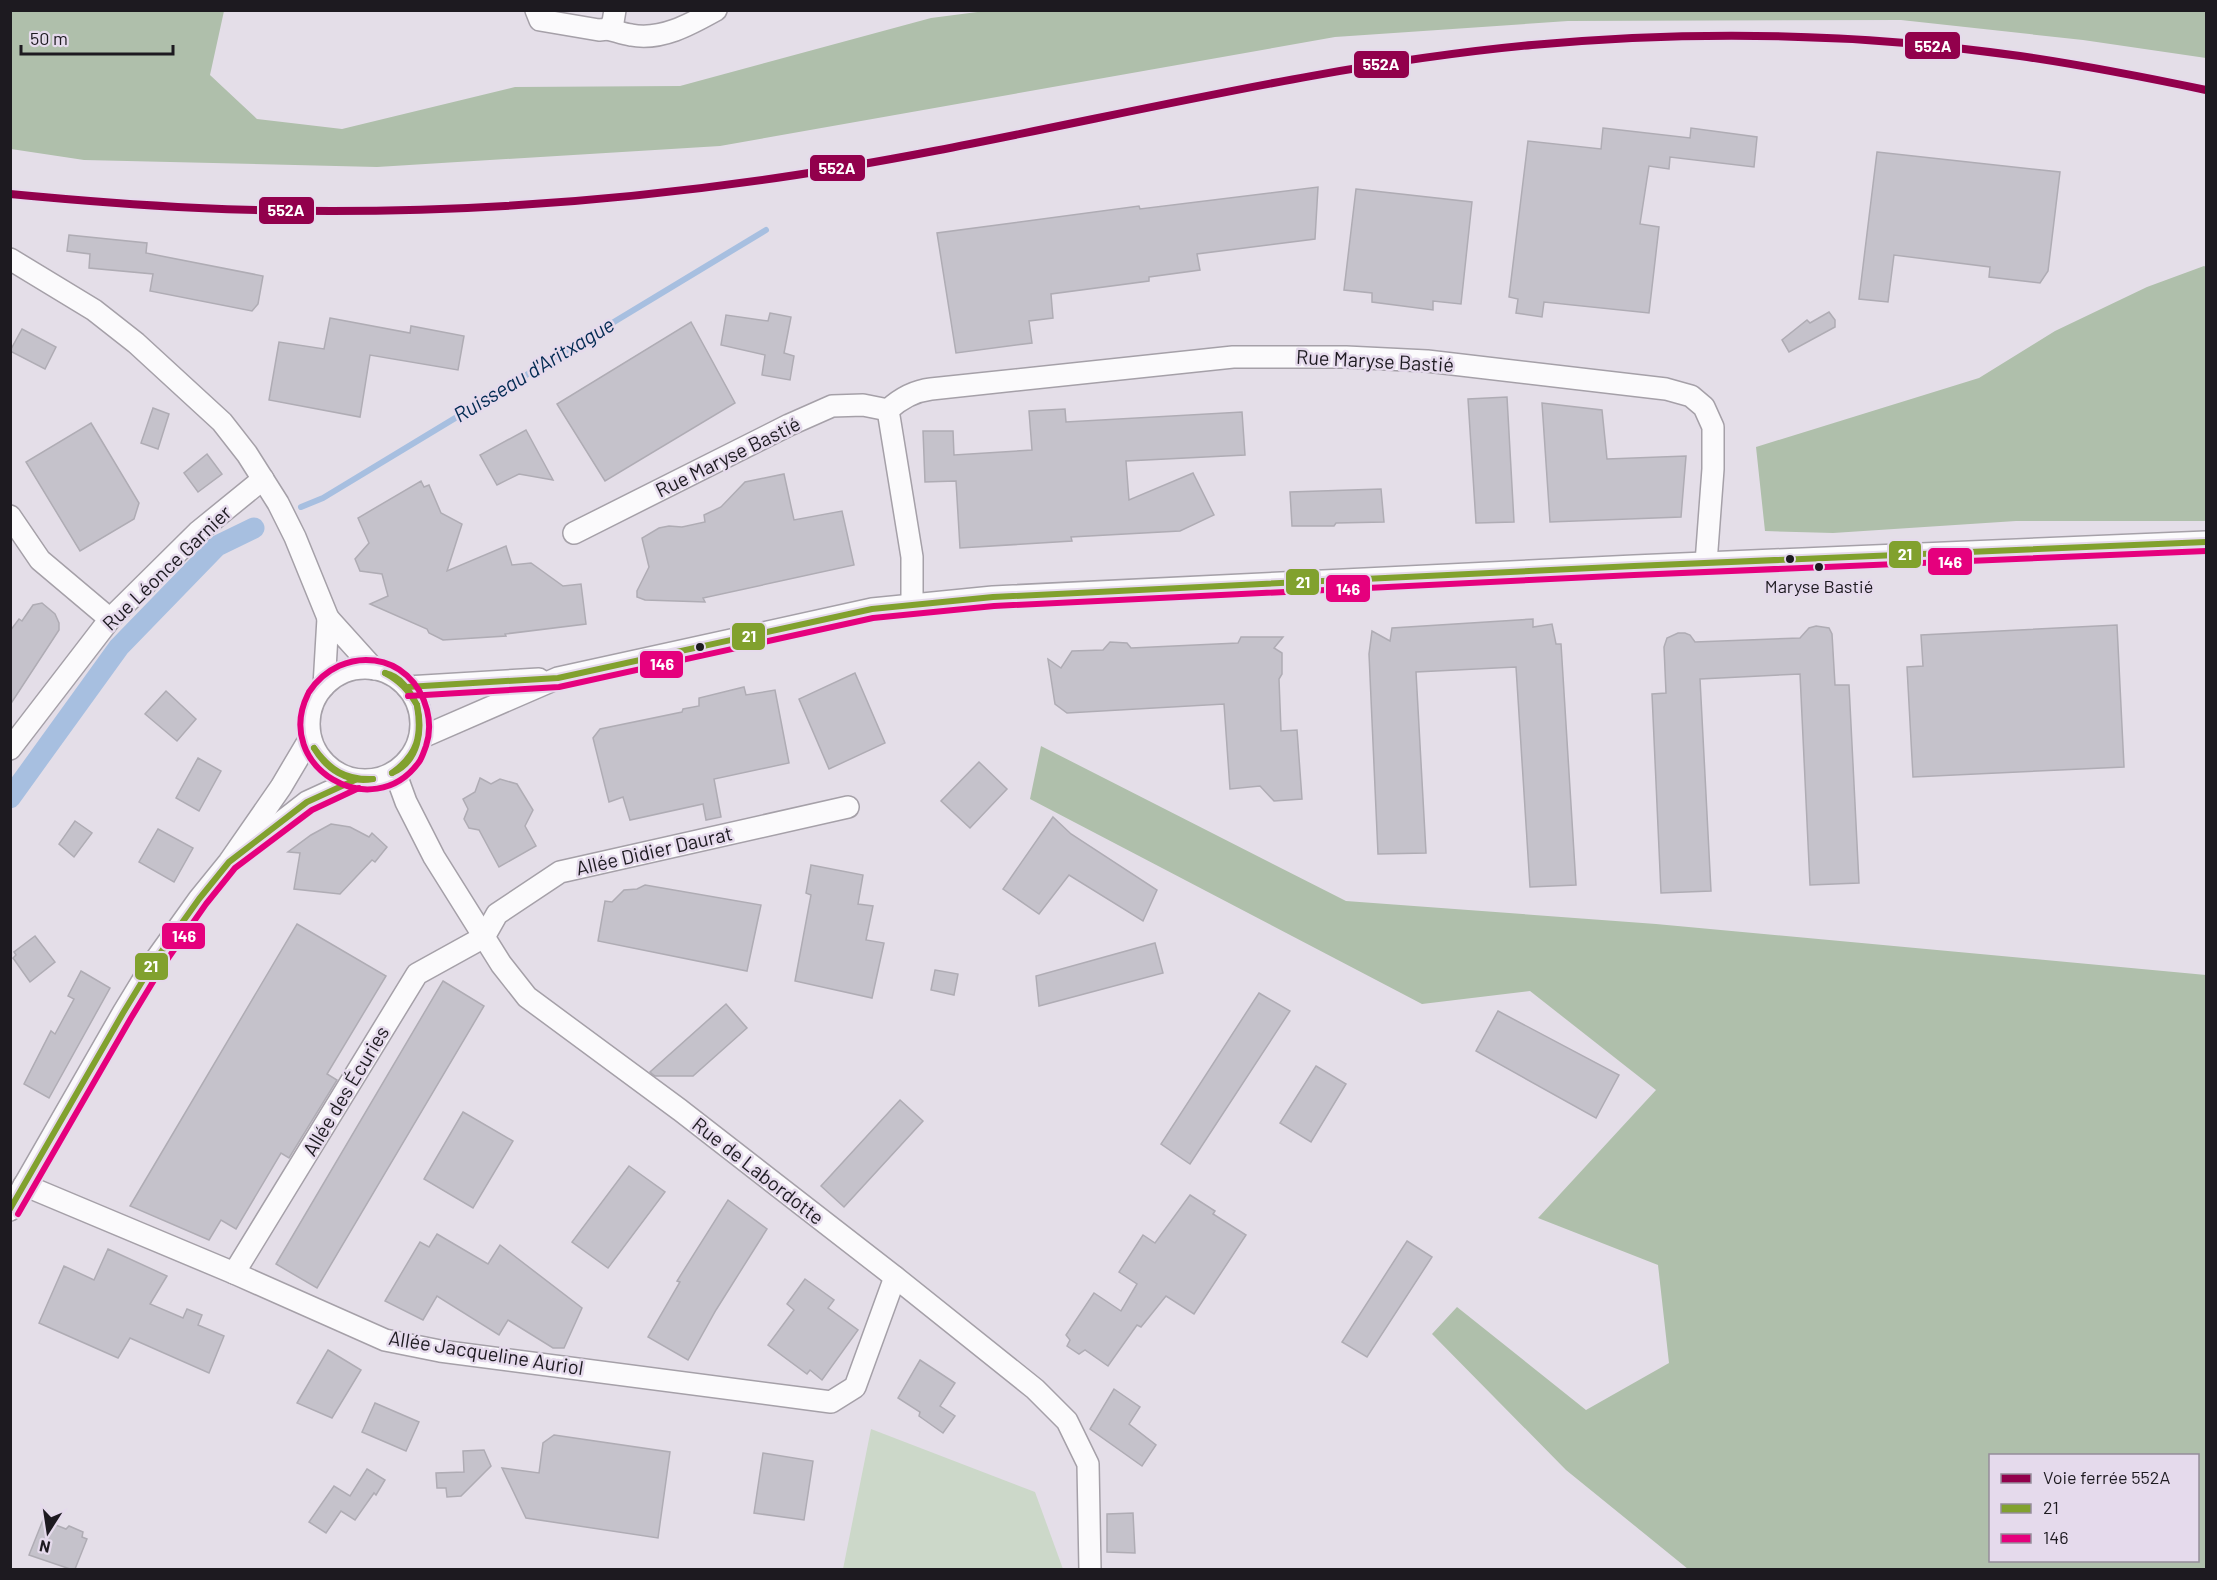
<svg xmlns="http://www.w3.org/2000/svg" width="2217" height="1580" font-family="Barlow,sans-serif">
  <rect width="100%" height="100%" fill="#e4dee8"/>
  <polygon fill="#ccd8c9" points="871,1429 1035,1492 1063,1569 843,1569"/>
  <g fill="#afbfab" fill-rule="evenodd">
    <polygon points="11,10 224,11 210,75 257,119 342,129 515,87 680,86 931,18 993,10 2206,10 2206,58 2083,40 1901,20 1568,21 1335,37 720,146 377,167 84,160 11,149"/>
    <polygon points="2204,266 2206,267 2206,521 2016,521 1833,533 1765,531 1756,447 1979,378 2055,331 2147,287"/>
    <path d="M1041,746L1346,901L1656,924L2206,975V1569H1688L1566,1470L1432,1334L1457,1307L1586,1410L1669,1363L1658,1265L1538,1218L1656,1090L1530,991L1422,1004L1030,799ZM1990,1456H2198V1560H1990Z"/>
  </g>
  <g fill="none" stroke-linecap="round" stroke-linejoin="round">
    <polyline stroke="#a7bfe0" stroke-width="6" points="301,507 323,498 766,230"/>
    <polyline stroke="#a7bfe0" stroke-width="21" points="10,798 119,647 217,546 254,528"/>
  </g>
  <g fill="#c5c2cb" stroke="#afacb4" stroke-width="1.5">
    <polygon points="1603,128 1690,138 1691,128 1757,137 1754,167 1670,157 1669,169 1649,166 1640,224 1659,227 1649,313 1544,302 1542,317 1516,313 1518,299 1509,297 1528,141 1601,149"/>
    <polygon points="1877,152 2060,172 2048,271 2040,283 1989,277 1990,267 1894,255 1888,302 1859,299"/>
    <polygon points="1318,187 1315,239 1197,254 1200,270 1149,277 1149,281 1051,294 1053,318 1029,321 1032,343 956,353 937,233 1139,206 1140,209"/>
    <polygon points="1356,189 1472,202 1461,304 1433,301 1433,310 1372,302 1372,293 1344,290"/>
    <polygon points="69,235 147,243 146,253 263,276 258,304 252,311 150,291 153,274 89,268 90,254 67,251"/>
    <polygon points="1829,312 1835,320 1835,327 1789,352 1782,340 1807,320 1810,323"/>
    <polygon points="770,313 791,317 784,353 794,356 790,380 762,375 765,355 721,345 726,315 768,321"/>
    <polygon points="330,318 410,333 411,326 464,336 458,370 370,355 360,417 269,400 279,342 324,349"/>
    <polygon points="691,322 735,403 605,481 557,404"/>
    <polygon points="22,329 56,347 45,369 10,351"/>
    <polygon points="1507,397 1514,522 1476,523 1468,399"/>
    <polygon points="1542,403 1602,410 1607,459 1686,456 1681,517 1550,522"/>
    <polygon points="153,408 169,414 158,449 141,443"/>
    <polygon points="1065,409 1066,422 1242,412 1245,455 1126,461 1129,500 1193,473 1214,515 1180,531 1071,537 1072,541 960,548 956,481 925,482 923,431 953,431 954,455 1032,450 1029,411"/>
    <polygon points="91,423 139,503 134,519 80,551 26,462"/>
    <polygon points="526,430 553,480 519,474 497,485 480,455"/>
    <polygon points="207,454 222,474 198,492 184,473"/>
    <polygon points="784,474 794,520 842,511 854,565 703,598 705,602 645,600 637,597 637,591 649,567 642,538 659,528 669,526 682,527 705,522 704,515 721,507 745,482"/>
    <polygon points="421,481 424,487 429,485 441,513 462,524 447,571 506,546 512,565 531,563 563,586 581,584 586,624 505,634 506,636 443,640 429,633 427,629 370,604 388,596 382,574 360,571 355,559 369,543 358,518"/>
    <polygon points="1381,489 1384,522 1336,523 1334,526 1292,526 1290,492"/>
    <polygon points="42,603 55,614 59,623 59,630 10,705 10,631 19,619 22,621 33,605"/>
    <polygon points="1533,619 1533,627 1552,624 1556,644 1561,644 1576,885 1530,887 1516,667 1416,672 1426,853 1378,854 1369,654 1372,631 1390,641 1392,628"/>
    <polygon points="2117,625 2124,767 1913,777 1907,667 1923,666 1921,635"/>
    <polygon points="1816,626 1829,628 1832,634 1835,685 1849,685 1859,883 1810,885 1800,674 1700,679 1711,891 1661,893 1652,694 1666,693 1664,647 1667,638 1678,633 1685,633 1690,635 1695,642 1800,638 1809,628"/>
    <polygon points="1241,637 1283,637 1274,648 1282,653 1282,674 1279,679 1281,731 1297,730 1302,799 1274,801 1260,786 1230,789 1224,704 1067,713 1055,704 1048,659 1061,668 1072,651 1103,650 1110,642 1127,643 1131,648 1238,643"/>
    <polygon points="855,673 885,743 829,769 799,699"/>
    <polygon points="744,687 746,695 775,690 789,763 714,779 721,817 706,820 703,804 630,820 623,797 609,802 593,738 600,729 682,712 683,709 699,706 699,698"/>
    <polygon points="166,691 196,719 177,741 145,714"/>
    <polygon points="198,758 221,771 199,811 176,798"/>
    <polygon points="979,762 1007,789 970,828 941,801"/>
    <polygon points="480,778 491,784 500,779 517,784 533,810 525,826 536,846 499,867 479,830 469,828 464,819 468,809 463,799 475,792"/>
    <polygon points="1053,817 1071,834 1157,890 1143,921 1069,875 1039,914 1003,889"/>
    <polygon points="75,821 92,833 74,857 59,844"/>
    <polygon points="331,824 350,827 369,837 372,833 387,847 375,862 372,860 340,894 294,889 300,853 288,852 311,835"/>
    <polygon points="158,829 193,848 174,882 139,862"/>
    <polygon points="811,865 863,875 858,904 873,906 866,940 884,943 872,998 795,981 811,895 806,893"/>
    <polygon points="645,885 761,905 747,971 598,941 605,901 612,902 624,890 637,889"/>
    <polygon points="297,924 386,976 327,1074 337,1080 289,1158 281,1153 236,1229 221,1220 209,1240 130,1206"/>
    <polygon points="35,936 55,962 30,982 13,958 16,955 14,952"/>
    <polygon points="1155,943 1163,973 1039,1006 1036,976"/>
    <polygon points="935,970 958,974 954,995 931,990"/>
    <polygon points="81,971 110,988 49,1098 24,1084 51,1031 55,1034 74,999 68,996"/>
    <polygon points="443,981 484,1006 317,1288 276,1264"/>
    <polygon points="1259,993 1290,1011 1190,1164 1161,1144"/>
    <polygon points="726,1004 747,1028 693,1076 655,1076 650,1072"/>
    <polygon points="1498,1011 1619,1075 1596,1118 1476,1051"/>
    <polygon points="1316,1066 1346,1084 1311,1142 1280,1123"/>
    <polygon points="900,1100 923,1121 844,1207 821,1186"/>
    <polygon points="463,1112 513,1141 473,1208 424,1179"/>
    <polygon points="629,1166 665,1192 608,1268 572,1242"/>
    <polygon points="1190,1195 1215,1211 1213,1214 1246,1235 1194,1314 1166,1296 1141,1327 1137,1325 1108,1366 1085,1350 1079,1354 1067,1346 1070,1340 1066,1335 1094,1293 1121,1311 1137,1284 1119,1272 1143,1235 1155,1243"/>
    <polygon points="728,1200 767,1229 716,1310 688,1360 648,1337 680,1282 677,1281"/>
    <polygon points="437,1234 488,1264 500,1245 582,1308 564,1348 553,1348 508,1320 499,1335 437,1296 423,1320 385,1301 420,1242 429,1247"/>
    <polygon points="1407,1241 1432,1257 1367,1357 1342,1342"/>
    <polygon points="108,1249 167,1276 150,1304 183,1318 187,1309 202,1315 198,1325 224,1336 209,1373 130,1338 118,1358 39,1323 64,1266 94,1280"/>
    <polygon points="805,1279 834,1300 828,1308 858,1330 822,1380 810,1370 807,1374 768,1345 794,1310 787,1304"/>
    <polygon points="328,1350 361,1370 332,1418 297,1403"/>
    <polygon points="920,1360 955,1383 940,1406 955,1416 943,1433 919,1416 920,1412 898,1398"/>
    <polygon points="1114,1389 1140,1407 1129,1424 1156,1445 1142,1466 1090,1429"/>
    <polygon points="375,1403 419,1422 406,1451 362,1432"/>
    <polygon points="554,1435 670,1452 658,1538 526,1518 502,1468 539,1473 543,1443"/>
    <polygon points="484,1450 491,1466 461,1496 447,1497 446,1488 437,1488 436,1473 464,1472 463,1451"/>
    <polygon points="763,1453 813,1461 804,1520 754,1513"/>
    <polygon points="367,1469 385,1480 376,1495 374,1493 355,1520 341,1511 326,1533 309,1522 334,1486 350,1496"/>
    <polygon points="1133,1513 1135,1553 1107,1552 1107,1514"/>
    <polygon points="43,1520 66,1529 69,1526 83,1532 82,1537 87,1539 75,1569 70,1569 29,1555"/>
  </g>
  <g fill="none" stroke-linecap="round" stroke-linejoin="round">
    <defs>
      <g id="minor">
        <polyline points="536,10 540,20 599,30 608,29 613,22 615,10"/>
        <path d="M608,29C616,31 624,34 631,35C661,41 691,24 716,10"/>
        <polyline points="10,259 94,310 136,343 222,422 247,454 278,503 295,537 328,618"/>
        <polyline points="10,516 40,560 110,619"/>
        <polyline points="574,533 789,425 832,406 863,405 888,410"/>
        <path d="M912,604V557L888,410C901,398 914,391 931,389L1233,357H1346L1427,361L1666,389L1691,396L1704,407L1713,427V469L1706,563"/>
        <circle cx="365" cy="724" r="56"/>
        <polyline points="324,686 328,618 374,669"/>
        <polyline points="407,687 539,679"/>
        <polyline points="420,738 558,678 872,609 993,597 1634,566 2206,542"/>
        <polyline points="10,749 110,619 198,532 263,479"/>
        <polyline points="395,772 406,802 434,857 501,964 527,997 680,1110 895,1277 1035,1389 1067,1421 1088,1464 1090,1570"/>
        <polyline points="244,851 307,802 355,780"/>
        <polyline points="484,937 497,914 560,872 848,807"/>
        <polyline points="24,1185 234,1273 385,1340 440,1351 831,1402 855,1387 895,1277"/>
        <polyline points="10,1210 123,1013 154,962 199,899 229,862 281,787 310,738"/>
        <polyline points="234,1273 417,974 484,937"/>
      </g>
    </defs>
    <use href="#minor" stroke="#a5a0a8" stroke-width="24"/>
    <use href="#minor" stroke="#fbfafc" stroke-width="21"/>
    <defs>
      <g id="bus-1">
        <path d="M385,673C401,676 410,691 417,705"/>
        <path d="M385,673C400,681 408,690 417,705"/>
        <polyline points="407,687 558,678 872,609 993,597 1634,566 2206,542"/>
        <path d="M314,748C330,770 345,780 373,779"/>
        <path d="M314,748C326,769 348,784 373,779"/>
        <path d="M392,773C418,754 422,736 417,705"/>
        <path d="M392,773C419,762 423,730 417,705"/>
        <polyline points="10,1209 123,1013 154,962 199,899 229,862 307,802 355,780"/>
      </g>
      <g id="bus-2">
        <path d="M308,694C272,767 373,826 419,762C422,758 424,751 426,746C430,734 430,722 427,710C412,651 342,643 309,692"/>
        <polyline points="408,696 559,687 873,618 994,606 1634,575 2206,551"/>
        <polyline points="18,1214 131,1018 162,967 206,904 235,868 312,810 359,788"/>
      </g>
    </defs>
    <use href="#bus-1" stroke="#e5daec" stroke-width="10"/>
    <use href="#bus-2" stroke="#e5daec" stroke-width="10"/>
    <use href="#bus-1" stroke="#81a12e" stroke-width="6"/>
    <use href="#bus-2" stroke="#e5007d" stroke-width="6"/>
    <defs>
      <path id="rail-1" d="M10,194C73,200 136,205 199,208C391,217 585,206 776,178C1029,141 1277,69 1532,45C1694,30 1859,33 2020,56C2082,65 2144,77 2206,90"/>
    </defs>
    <use href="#rail-1" stroke="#e5daec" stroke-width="12"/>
    <use href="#rail-1" stroke="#92004c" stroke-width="8"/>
  </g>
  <g fill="#1d1a20" stroke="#e5daec" stroke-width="2">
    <circle cx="1790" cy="559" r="5"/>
    <circle cx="1819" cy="567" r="5"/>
    <circle cx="700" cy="647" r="5"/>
  </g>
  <g text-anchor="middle" stroke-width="5" stroke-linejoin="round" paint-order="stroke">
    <g font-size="18" fill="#1d1a20" stroke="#e5daec">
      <text x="1819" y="593">Maryse Bastié</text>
    </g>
    <g font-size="20" fill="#1d1a20" stroke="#e5daec">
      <text transform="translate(1375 361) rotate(3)" y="7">Rue Maryse Bastié</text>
      <text transform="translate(728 457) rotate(-26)" y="7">Rue Maryse Bastié</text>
      <text transform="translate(167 568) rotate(-44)" y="7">Rue Léonce Garnier</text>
      <text transform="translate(654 851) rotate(-13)" y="7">Allée Didier Daurat</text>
      <text transform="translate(346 1091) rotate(-59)" y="7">Allée des Écuries</text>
      <text transform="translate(758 1171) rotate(38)" y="7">Rue de Labordotte</text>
      <text transform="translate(486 1353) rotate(9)" y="7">Allée Jacqueline Auriol</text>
    </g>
    <g font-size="21" font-style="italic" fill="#022a52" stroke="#e5daec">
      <text transform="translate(534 370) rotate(-31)" y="7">Ruisseau d'Aritxague</text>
    </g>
  </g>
  <g stroke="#e5daec" stroke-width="2">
    <rect x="1904" y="31" width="57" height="29" rx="6" fill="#92004c"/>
    <rect x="1353" y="50" width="57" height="29" rx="6" fill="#92004c"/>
    <rect x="809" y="154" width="57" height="28" rx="6" fill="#92004c"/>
    <rect x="258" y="196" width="57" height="29" rx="6" fill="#92004c"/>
    <rect x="1888" y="540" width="34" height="29" rx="6" fill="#81a12e"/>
    <rect x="1927" y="547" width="46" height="29" rx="6" fill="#e5007d"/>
    <rect x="1285" y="568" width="35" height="28" rx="6" fill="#81a12e"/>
    <rect x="1325" y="574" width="46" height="29" rx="6" fill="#e5007d"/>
    <rect x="731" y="622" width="35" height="29" rx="6" fill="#81a12e"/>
    <rect x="639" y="650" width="45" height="29" rx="6" fill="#e5007d"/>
    <rect x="161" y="922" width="45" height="28" rx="6" fill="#e5007d"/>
    <rect x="134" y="952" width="35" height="29" rx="6" fill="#81a12e"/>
  </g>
  <g font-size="16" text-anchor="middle" font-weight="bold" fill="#fff">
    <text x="1933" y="52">552A</text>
    <text x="1381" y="70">552A</text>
    <text x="837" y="174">552A</text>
    <text x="286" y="216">552A</text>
    <text x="1905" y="560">21</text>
    <text x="1950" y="568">146</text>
    <text x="1303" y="588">21</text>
    <text x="1348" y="595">146</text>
    <text x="749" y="642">21</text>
    <text x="662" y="670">146</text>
    <text x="184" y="942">146</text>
    <text x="151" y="972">21</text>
  </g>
  <rect width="2217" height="1580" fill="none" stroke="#1d1a20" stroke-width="24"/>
  <rect x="1989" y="1454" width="210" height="108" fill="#e5daec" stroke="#958d9a" stroke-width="1.5"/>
  <rect x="2001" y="1474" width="30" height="9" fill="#92004c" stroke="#958d9a" stroke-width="1.5"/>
  <text x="2043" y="1484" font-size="18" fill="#1d1a20">Voie ferrée 552A</text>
  <rect x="2001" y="1504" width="30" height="9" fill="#81a12e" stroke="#958d9a" stroke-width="1.5"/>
  <text x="2043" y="1514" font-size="18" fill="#1d1a20">21</text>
  <rect x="2001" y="1534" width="30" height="9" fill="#e5007d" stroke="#958d9a" stroke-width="1.5"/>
  <text x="2043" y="1544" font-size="18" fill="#1d1a20">146</text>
  <g transform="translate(48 1532) rotate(192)" stroke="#e5daec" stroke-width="4.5" paint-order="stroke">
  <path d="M0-4.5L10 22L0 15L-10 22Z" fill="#1d1a20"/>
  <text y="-9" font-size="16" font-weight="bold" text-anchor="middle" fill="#1d1a20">N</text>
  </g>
  <path d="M21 45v9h152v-9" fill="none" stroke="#1d1a20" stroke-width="3"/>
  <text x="30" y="45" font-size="18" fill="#1d1a20" stroke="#e5daec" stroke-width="4.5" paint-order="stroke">50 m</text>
</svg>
